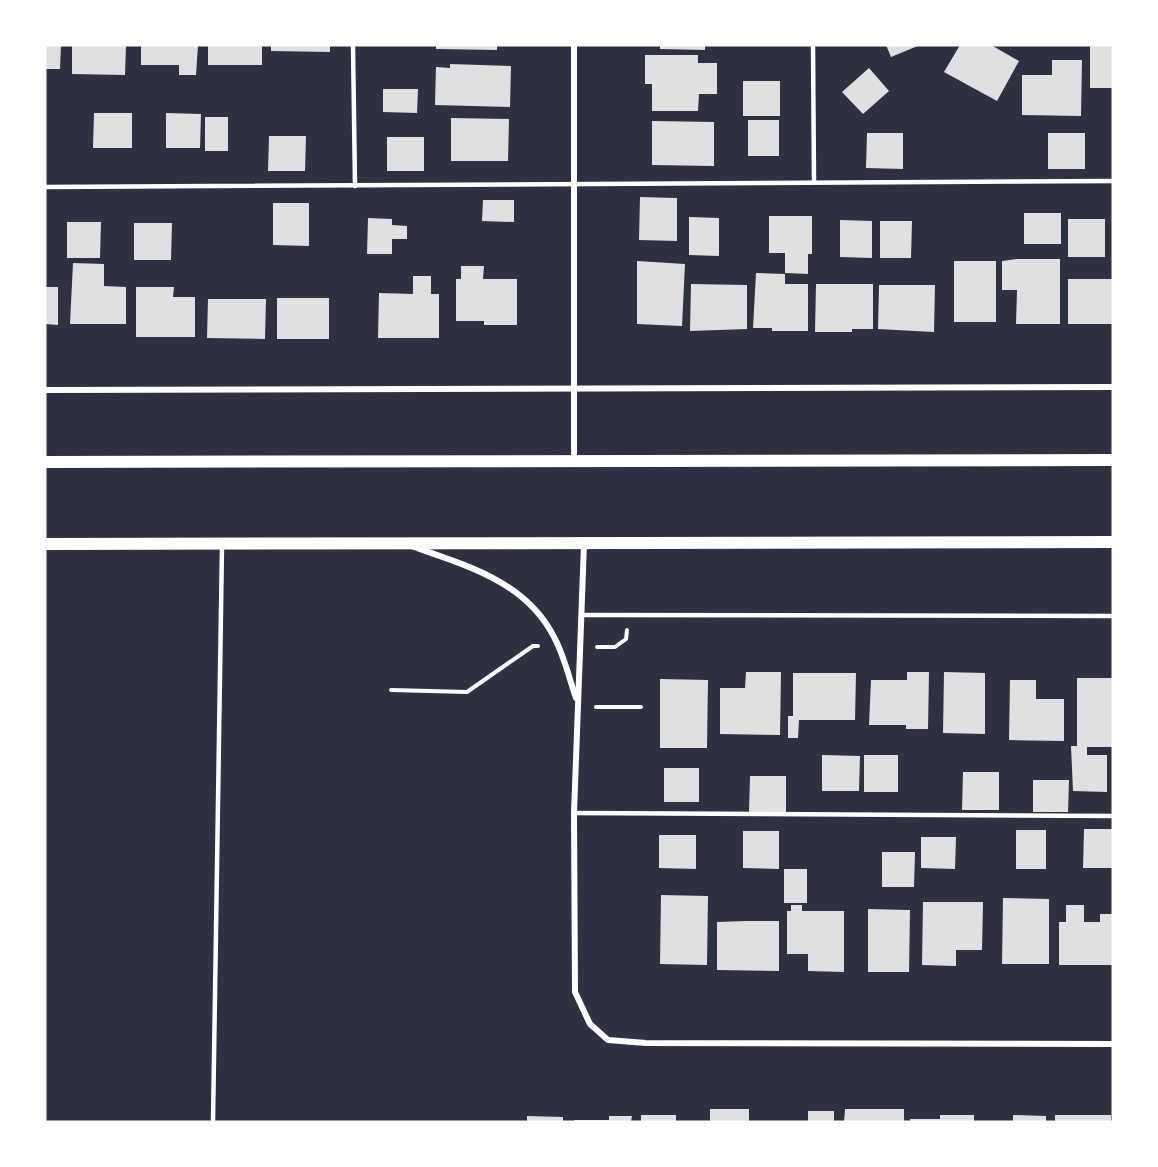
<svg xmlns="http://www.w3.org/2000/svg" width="1158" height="1167" font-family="Barlow,sans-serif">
  <rect width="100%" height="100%" fill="#2d3142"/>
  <g fill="#e0e0e3">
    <polygon points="45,45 61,45 60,69 45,69"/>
    <polygon points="72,45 126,45 125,75 72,74"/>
    <polygon points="141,45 198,45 196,75 179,75 179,65 141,65"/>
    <rect x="208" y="45" width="54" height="20"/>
    <polygon points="271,45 330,45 330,52 271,51"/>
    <polygon points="436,45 497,45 497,50 436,49"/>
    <polygon points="660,45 705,45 705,50 660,49"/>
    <polygon points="886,45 920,45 891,57"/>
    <polygon points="960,45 991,45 1019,61 997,101 944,72"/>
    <rect x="1090" y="46" width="23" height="42"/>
    <polygon points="645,55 698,55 698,63 717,63 717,94 699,94 698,111 652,111 652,84 645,84"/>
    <polygon points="1052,60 1082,60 1081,116 1022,115 1022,75 1052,75"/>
    <polygon points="450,64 511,66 510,107 435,105 436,67 450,68"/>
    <polygon points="869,68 889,91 863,114 842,92"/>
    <rect x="743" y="81" width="37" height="35"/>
    <polygon points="383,89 418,89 417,113 383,112"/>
    <polygon points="94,113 132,113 132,148 93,148"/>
    <polygon points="166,113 201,114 200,148 166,148"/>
    <rect x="205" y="117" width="23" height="34"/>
    <polygon points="451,118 509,119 508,161 451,161"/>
    <rect x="748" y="120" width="31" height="36"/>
    <polygon points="652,121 714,122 714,166 652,165"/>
    <polygon points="867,133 903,133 903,169 866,168"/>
    <rect x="1048" y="133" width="37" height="36"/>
    <polygon points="269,136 306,136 305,171 268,171"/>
    <rect x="387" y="137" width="37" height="34"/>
    <polygon points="640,197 677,198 677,241 639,240"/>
    <polygon points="483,200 514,200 514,222 482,221"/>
    <polygon points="273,203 309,203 309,246 273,245"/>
    <rect x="1024" y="213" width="37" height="31"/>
    <polygon points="769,216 812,216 812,254 808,254 808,274 785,273 785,253 769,253"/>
    <polygon points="689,217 719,218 719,256 689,255"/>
    <polygon points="368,218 392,219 392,225 407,226 407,239 392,239 392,254 367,254"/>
    <rect x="1068" y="219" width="37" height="38"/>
    <polygon points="840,220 872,221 872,258 840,257"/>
    <polygon points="880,221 912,221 911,258 880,258"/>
    <polygon points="67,222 101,222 100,258 67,258"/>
    <polygon points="134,223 172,223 171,260 134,260"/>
    <polygon points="1017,259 1060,259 1060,324 1016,324 1017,290 1002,290 1002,261"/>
    <polygon points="637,261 685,264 682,326 637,324"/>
    <rect x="954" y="261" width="42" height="61"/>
    <polygon points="73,263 104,264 104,286 126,287 126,324 70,324"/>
    <polygon points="461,266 484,266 483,279 517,279 517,325 484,325 484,321 456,321 456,279 461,279"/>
    <polygon points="756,273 785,274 785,284 808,284 808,331 772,331 772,328 753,328"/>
    <polygon points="413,276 431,276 431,294 439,294 439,338 378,338 379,293 413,294"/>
    <polygon points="1068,279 1113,279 1112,324 1068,324"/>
    <polygon points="691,284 747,285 747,329 690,331"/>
    <polygon points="816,284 873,284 873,329 852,329 852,332 815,332"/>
    <polygon points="879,285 935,285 934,332 878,329"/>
    <polygon points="45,287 58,287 58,325 45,324"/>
    <polygon points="136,287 174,287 173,297 195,297 195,337 136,337"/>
    <rect x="277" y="298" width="52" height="41"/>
    <polygon points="208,299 266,299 265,339 207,338"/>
    <polygon points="746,672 781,672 780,735 720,734 720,688 745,688"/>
    <polygon points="907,672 929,672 928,729 906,729 906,725 869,725 871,680 907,680"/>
    <polygon points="944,672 985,673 985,734 943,733"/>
    <polygon points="793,673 856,673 855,720 799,720 798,738 788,738 788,716 793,716"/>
    <polygon points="1077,678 1113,678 1113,747 1087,747 1087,755 1107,755 1107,792 1073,791 1071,746 1077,746"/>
    <polygon points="660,679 708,680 707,748 660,748"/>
    <polygon points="1010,680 1036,680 1036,699 1064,699 1064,741 1009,740"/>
    <polygon points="822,755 860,756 859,791 822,791"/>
    <rect x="864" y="755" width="34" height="37"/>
    <rect x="664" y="768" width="35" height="34"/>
    <polygon points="963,772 999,772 999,810 962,810"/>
    <polygon points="750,776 786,776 786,812 749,812"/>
    <polygon points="1033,780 1069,780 1068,812 1033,812"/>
    <polygon points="1084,829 1113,829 1113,868 1083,868"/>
    <rect x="1016" y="830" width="30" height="39"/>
    <polygon points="743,831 779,831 779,869 743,868"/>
    <polygon points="659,835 696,835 696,869 659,868"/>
    <polygon points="921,837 956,837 955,869 921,868"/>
    <polygon points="882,852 915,852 914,887 882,887"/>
    <rect x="784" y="869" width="23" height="34"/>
    <polygon points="661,895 708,896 707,965 660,964"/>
    <polygon points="1003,898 1049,899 1049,964 1002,964"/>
    <polygon points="923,902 983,902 982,950 956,950 956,966 922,965"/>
    <polygon points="791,905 802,905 802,911 844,911 844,972 808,971 808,954 787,954 787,911 791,911"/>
    <polygon points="1066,905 1084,905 1084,922 1100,922 1100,914 1113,914 1113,965 1059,965 1059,922 1066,922"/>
    <polygon points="868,909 910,910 909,972 868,972"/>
    <polygon points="746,921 779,921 779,971 717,970 717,922"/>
    <rect x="710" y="1109" width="39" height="13"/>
    <polygon points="845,1109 904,1109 904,1122 844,1122"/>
    <rect x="808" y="1111" width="26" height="11"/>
    <rect x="641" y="1115" width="35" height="7"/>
    <polygon points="940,1115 974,1115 974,1122 910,1122 910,1119 940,1119"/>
    <polygon points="1013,1115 1046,1116 1046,1122 1013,1122"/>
    <rect x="1055" y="1115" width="56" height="7"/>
    <polygon points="527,1116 563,1117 563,1122 527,1122"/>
    <polygon points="609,1116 632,1116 631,1122 574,1122 574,1120 609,1120"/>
  </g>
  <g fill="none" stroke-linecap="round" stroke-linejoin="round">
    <g stroke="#fff" stroke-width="4">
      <polyline points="597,647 615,647 626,639 627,630"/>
      <polyline points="391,690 467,692 533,646 538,646"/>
      <polyline points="596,707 641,707"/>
    </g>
    <g stroke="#fff" stroke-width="4.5">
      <polyline points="353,45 355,186"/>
      <polyline points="813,45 814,182"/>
      <polyline points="45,187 1113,181"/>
      <polyline points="581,615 1113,616"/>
      <polyline points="574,813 1113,816"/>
      <polyline points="213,1122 222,546"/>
    </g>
    <g stroke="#fff" stroke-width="6">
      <polyline points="574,45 574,461"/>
      <polyline points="45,390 1113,387"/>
      <polyline points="584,544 574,813 575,992 590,1024 608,1040 646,1043 1113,1044"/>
      <path d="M414,547C468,566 526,582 554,637C564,655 569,678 576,698"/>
    </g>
    <g stroke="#fff" stroke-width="12">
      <polyline points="45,462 1113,460"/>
      <polyline points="45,544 1113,542"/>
    </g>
  </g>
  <rect width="1158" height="1167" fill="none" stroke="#ffffff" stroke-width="93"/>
</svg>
